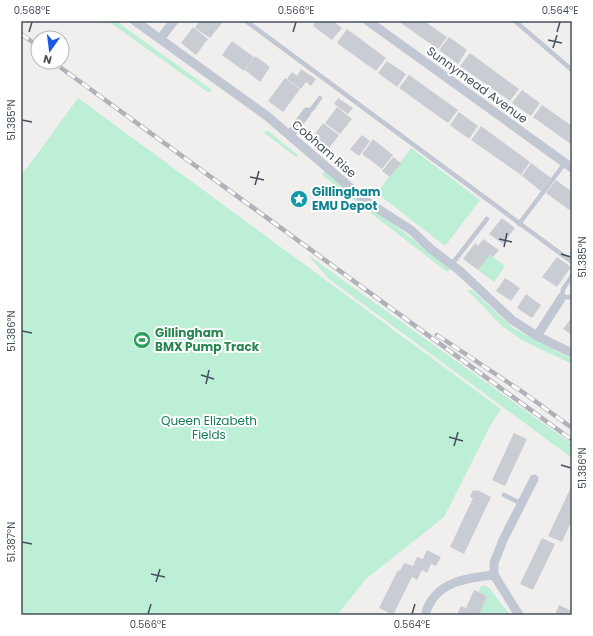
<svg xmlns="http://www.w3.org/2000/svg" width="593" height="636" font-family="Poppins,sans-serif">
  <rect width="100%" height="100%" fill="#f1eeee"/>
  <g fill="#bcefd6">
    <polygon points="108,21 116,21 212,90 209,93"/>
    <polygon points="78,98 501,409 489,428 444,517 366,579 337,615 21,615 21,176"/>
    <polygon points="267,130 298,155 296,157 264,133"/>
    <polygon points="411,148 480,200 445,246 377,193"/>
    <polygon points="325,171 447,266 450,269 447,272 322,175"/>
    <polygon points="308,255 572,444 572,458 329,279"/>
    <polygon points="490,255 505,266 494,282 478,270"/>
    <polygon points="467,290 472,290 513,328 572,359 572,364 522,340 502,326"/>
    <polygon points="484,585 489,588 510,615 474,615 475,613 479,615 487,596 478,592 481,586"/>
  </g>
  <g fill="#caccd4">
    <polygon points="199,21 220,21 222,23 210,38 195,28"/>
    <polygon points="316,21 333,21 342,28 332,40 313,26"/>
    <polygon points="398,21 424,21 447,37 438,49"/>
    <polygon points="193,27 208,39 196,55 181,43"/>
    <polygon points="347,29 386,58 376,71 337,43"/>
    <polygon points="449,37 467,50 458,64 439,50"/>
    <polygon points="232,41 254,57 244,71 222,55"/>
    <polygon points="470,53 519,89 510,101 460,66"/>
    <polygon points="255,56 270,67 260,82 245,70"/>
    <polygon points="387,61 406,74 397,87 378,73"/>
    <polygon points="301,69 316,79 311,86 306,82 301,89 287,79 292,72 297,76"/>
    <polygon points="409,75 458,110 448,123 399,88"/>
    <polygon points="285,78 300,89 283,112 268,101"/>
    <polygon points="522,90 540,103 531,116 512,103"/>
    <polygon points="338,98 353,108 348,114 334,104"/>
    <polygon points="542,105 572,126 572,145 533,117"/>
    <polygon points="337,107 352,119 340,134 325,123"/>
    <polygon points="459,112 478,126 469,139 450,125"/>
    <polygon points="323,123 339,135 327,151 311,139"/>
    <polygon points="481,126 530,162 521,175 471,140"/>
    <polygon points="362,135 370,141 359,156 350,149"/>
    <polygon points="373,139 393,155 382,169 362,154"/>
    <polygon points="393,157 401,163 390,177 382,171"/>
    <polygon points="531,163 551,178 541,191 522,176"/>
    <polygon points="556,180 572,192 572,212 546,193"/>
    <polygon points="502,218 515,228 503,244 489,234"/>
    <polygon points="483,239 499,250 493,257 490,255 478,270 463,259 475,243 478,246"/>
    <polygon points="557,257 571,267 557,287 542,277"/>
    <polygon points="505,278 520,288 511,301 496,291"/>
    <polygon points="526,294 541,305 532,318 517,308"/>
    <polygon points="572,317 572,335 563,329"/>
    <polygon points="514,433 527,439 505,486 492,480"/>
    <polygon points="572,485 572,520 562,542 548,536"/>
    <polygon points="473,490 476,491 477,490 491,497 464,554 450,547 473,498 470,497"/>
    <polygon points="542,538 555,544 533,590 520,584"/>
    <polygon points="427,550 441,557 436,566 431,564 427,573 422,570 417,580 412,577 393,615 379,608 398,570 400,571 404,563 413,566 417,557 423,559"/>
    <polygon points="474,590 487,596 479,615 475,613 474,615 457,615 461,606 466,608"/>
    <polygon points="559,605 572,611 572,615 555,615"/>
  </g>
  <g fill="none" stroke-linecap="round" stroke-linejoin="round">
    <g stroke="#c1c8d3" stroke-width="4.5">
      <polyline points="246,21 572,262"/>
      <polyline points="515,21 572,70"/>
      <polyline points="307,112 312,109 320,98"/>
      <polyline points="519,224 565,163"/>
      <polyline points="452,264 487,219"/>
      <polyline points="572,276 563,289 562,297 572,297"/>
      <polyline points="504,495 522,504"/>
    </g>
    <g stroke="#c1c8d3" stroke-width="9">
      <polyline points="135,21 267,116 366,201 411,230 431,249 460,271 512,320 537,336 572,353"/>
      <polyline points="368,21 572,168"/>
      <polyline points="160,39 174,21"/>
      <polyline points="290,135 307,112"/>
      <polyline points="537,336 562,297"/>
      <path d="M425,615C434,582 465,578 494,575"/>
      <polyline points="519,615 494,575 494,563 503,540 534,479"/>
    </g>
    <defs>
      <g id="rail">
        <polyline points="21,34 38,46"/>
        <polyline points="53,62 572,440"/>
        <polyline points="437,335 524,393 572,428"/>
      </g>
    </defs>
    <use href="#rail" stroke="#b0b2b9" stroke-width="4.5"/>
    <use href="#rail" stroke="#fff" stroke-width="3" stroke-dasharray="9" stroke-linecap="butt"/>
  </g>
  <path fill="none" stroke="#464f5c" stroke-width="1.5" d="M29,32L32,22M293,32L296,22M557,32L560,22M548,40L562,43M553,48L557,35M22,120L32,122M250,177L264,180M255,185L259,171M499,239L512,242M504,247L507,233M561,254L571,257M22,331L32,333M201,375L214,379M206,384L209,370M449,437L463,441M454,446L458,432M561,465L571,468M22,542L32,544M151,574L165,577M156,582L160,569M148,614L151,604M412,614L415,604"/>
  <defs>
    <symbol id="sight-disc" viewBox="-11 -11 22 22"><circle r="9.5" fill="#0f9aa8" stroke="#fff"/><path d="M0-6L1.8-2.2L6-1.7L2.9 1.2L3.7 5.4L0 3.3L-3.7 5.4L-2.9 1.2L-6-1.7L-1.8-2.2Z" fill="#fff"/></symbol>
    <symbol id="stadium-disc" viewBox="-11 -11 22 22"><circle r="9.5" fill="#2e9e5b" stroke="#fff"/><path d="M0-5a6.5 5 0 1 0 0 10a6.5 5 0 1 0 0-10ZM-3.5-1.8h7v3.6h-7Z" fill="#fff"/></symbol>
  </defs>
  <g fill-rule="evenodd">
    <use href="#sight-disc" x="289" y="189" width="20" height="20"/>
    <use href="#stadium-disc" x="132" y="330" width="20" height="20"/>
  </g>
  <g text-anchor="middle" stroke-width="4" stroke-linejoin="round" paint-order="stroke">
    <g font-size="12" fill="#464f5c" stroke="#fff">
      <text transform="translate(477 85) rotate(36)" y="4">Sunnymead Avenue</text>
      <text transform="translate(324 149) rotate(41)" y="4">Cobham Rise</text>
    </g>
    <g font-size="12" font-weight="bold" fill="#0d838f" stroke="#fff" text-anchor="start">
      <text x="312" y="196">Gillingham<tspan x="312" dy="14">EMU Depot</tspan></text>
    </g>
    <g font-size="12" font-weight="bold" fill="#27864d" stroke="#fff" text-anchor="start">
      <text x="155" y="337">Gillingham<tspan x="155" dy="14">BMX Pump Track</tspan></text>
    </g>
    <g font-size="12" fill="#177d56" stroke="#fff">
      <text x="209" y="425">Queen Elizabeth<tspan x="209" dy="14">Fields</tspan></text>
    </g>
  </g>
  <rect width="593" height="636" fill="none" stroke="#ffffff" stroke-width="44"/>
  <g transform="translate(50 50) rotate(194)"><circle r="19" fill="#ffffff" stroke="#b5b9be"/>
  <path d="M0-3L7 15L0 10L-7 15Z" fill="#1958e0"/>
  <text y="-6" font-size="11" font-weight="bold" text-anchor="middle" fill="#464f5c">N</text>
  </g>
  <rect x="22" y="22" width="549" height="592" fill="none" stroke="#464f5c" stroke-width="1.5"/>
  <g font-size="10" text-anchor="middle" fill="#464f5c">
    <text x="32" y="14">0.568°E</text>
    <text x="296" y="14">0.566°E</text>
    <text x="560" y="14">0.564°E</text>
    <text transform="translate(11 120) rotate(-90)" y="4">51.385°N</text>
    <text transform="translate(582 257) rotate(-90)" y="4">51.385°N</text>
    <text transform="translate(11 331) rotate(-90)" y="4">51.386°N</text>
    <text transform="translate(582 468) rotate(-90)" y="4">51.386°N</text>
    <text transform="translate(11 542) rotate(-90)" y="4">51.387°N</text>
    <text x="148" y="628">0.566°E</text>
    <text x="412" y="628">0.564°E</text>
  </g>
</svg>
